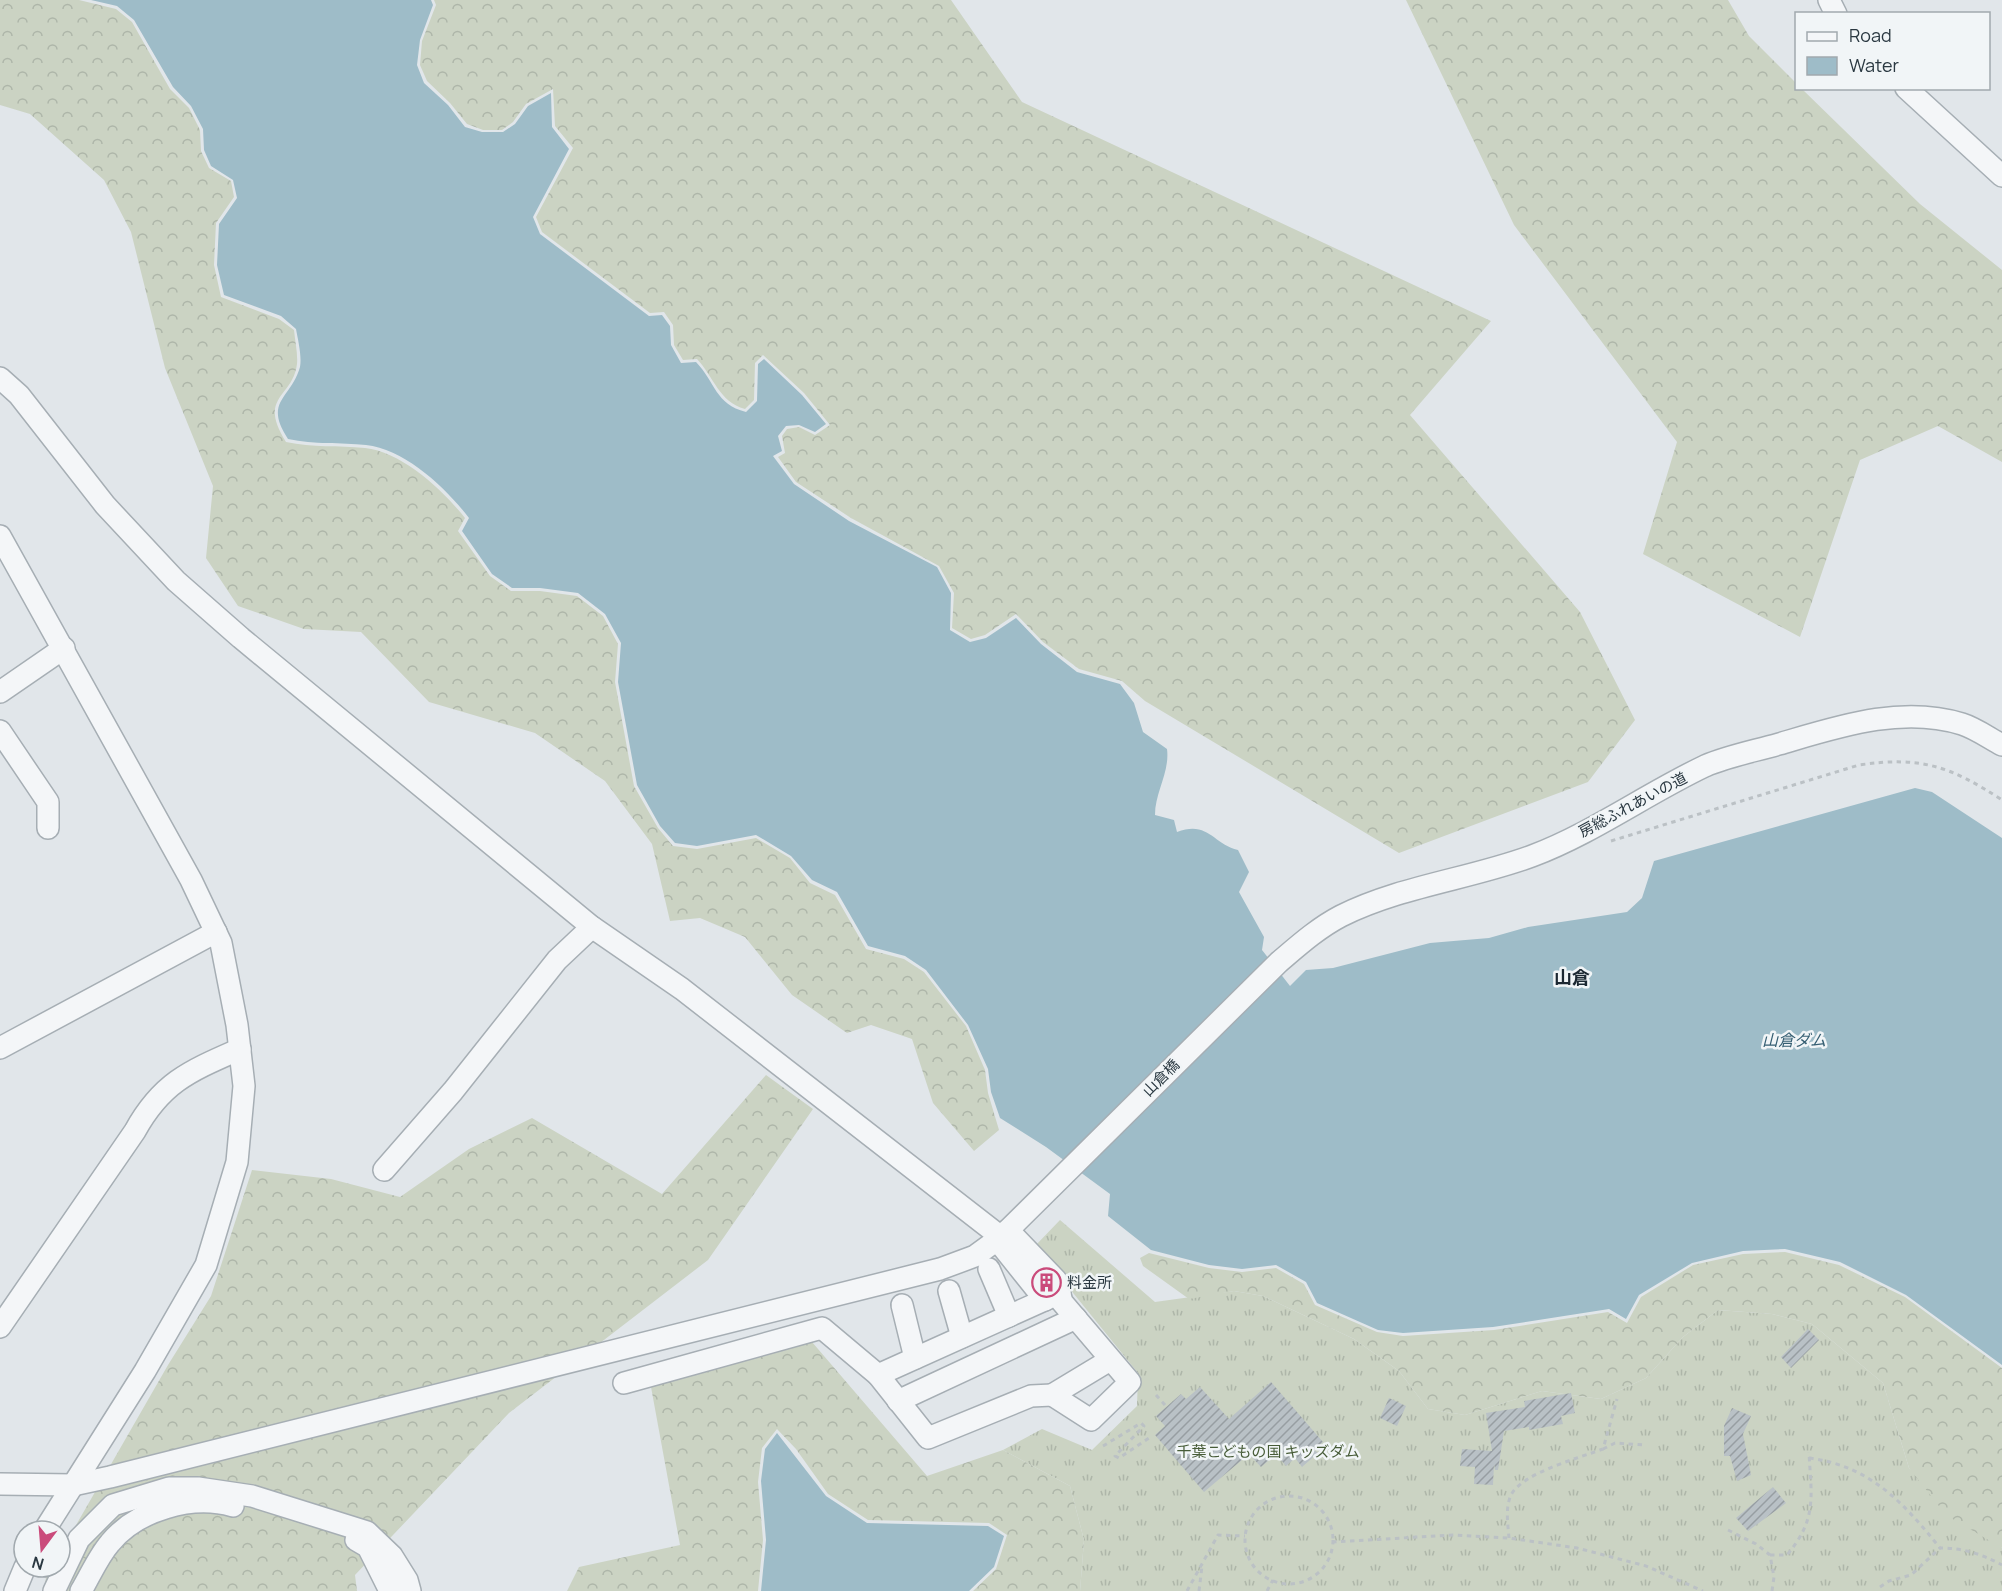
<svg xmlns="http://www.w3.org/2000/svg" width="2002" height="1591" font-family="Manrope,'Noto Sans JP',sans-serif">
  <defs>
    <pattern id="grass-tufts" width="24" height="20" patternUnits="userSpaceOnUse" patternTransform="scale(1.5)"><rect width="24" height="20" fill="#cbd3c3"/><path d="M3 7l-1-3M5 7V3M7 7l1-3M15 17l-1-3M17 17v-4M19 17l1-3" fill="none" stroke="#aeb6a9"/></pattern>
    <pattern id="forest-crowns" width="20" height="18" patternUnits="userSpaceOnUse" patternTransform="scale(1.5)"><rect width="20" height="18" fill="#cbd3c3"/><path d="M2 6a3 3 0 1 1 6 0M12 15a3 3 0 1 1 6 0" fill="none" stroke="#aeb6a9"/></pattern>
    <pattern id="building-hatch" width="6" height="6" patternUnits="userSpaceOnUse" patternTransform="scale(1.5)"><rect width="6" height="6" fill="#b9c1c6"/><path d="M-1 1l2-2M0 6l6-6M5 7l2-2" fill="none" stroke="#979ea2"/></pattern>
  </defs>
  <rect width="100%" height="100%" fill="#e1e6ea"/>
  <polygon fill="url(#grass-tufts)" points="1060,1220 1155,1302 1234,1291 1263,1296 1354,1339 1399,1371 1428,1409 1465,1415 1542,1391 1601,1399 1646,1378 1683,1337 1718,1310 1772,1314 1812,1324 1883,1383 1909,1468 2002,1548 2002,1591 1080,1591 1084,1540 1070,1486 1003,1450 1042,1429 1092,1450 1137,1406 1138,1373 1035,1246"/>
  <g fill="url(#forest-crowns)">
    <path d="M0,0H79L116,9L132,22L170,89L189,108L200,130L201,151L209,168L231,181L234,197L216,223L214,265L221,297L279,319L294,330C295,341 298,354 297,364C293,398 257,396 286,442C313,448 338,445 365,448C402,452 443,490 465,518L458,531L490,576L511,591H540L577,596L603,616L618,644L615,682L634,786L658,828L673,846L697,849L756,838L790,858L810,883L835,895L866,949L904,959L924,972L966,1026L985,1070L988,1093L999,1130L974,1151L933,1103L912,1039L871,1025L847,1033L792,995L745,937L700,918L670,921L652,844L605,781L535,733L429,702L361,632L304,629L238,606L206,558L213,486L165,368L131,232L104,180L30,114L0,105Z"/>
    <path d="M434,0H951L1022,102L1491,321L1410,415L1580,612L1635,720L1588,782L1399,853L1145,701L1122,681L1079,669L1043,642L1016,614L985,635L971,639L952,628L954,593L939,566L851,518L796,482L778,457L785,453L782,436L787,429L799,427L815,435L830,425L804,393L763,355L755,363L754,400L745,409C719,402 714,377 697,359L683,360L674,345L673,325L664,312L650,313L542,232L536,217L573,148L555,126L553,89L526,104L513,122L502,130H483L467,124L450,103L427,81L420,65L422,41L436,5Z"/>
    <polygon points="1406,0 1728,0 1749,36 1796,83 1796,88 1802,89 1920,204 2002,270 2002,462 1938,426 1860,460 1800,637 1643,554 1677,442 1514,225"/>
    <polygon points="766,1075 813,1109 708,1260 509,1413 355,1575 357,1591 44,1591 46,1577 52,1567 60,1567 60,1553 168,1365 211,1296 252,1170 331,1179 400,1197 469,1149 532,1118 662,1194"/>
    <polygon points="1785,1252 1839,1265 1905,1297 2002,1368 2002,1548 1946,1515 1909,1468 1883,1383 1812,1324 1772,1314 1718,1310 1683,1337 1646,1378 1601,1399 1542,1391 1465,1415 1428,1409 1399,1371 1354,1339 1263,1296 1234,1291 1189,1299 1143,1266 1140,1258 1149,1253 1209,1268 1242,1272 1276,1268 1304,1284 1315,1305 1377,1332 1403,1336 1494,1330 1608,1312 1627,1323 1641,1297 1693,1265 1743,1254"/>
    <polygon points="812,1342 927,1476 1003,1450 1070,1486 1084,1540 1080,1591 973,1591 996,1569 1007,1535 989,1523 868,1520 828,1494 796,1449 777,1429 762,1448 758,1482 763,1540 758,1591 567,1591 579,1567 680,1545 651,1387"/>
  </g>
  <g fill="#9ebcc8">
    <path d="M91,0H431L433,5L420,40L417,65L424,83L448,105L465,127L482,132H503L515,124L528,106L551,93L552,127L569,149L533,217L540,234L649,316L662,315L670,326L671,345L681,363L696,362C716,383 715,404 746,412L757,401L758,364L764,359L802,395L826,424L815,432L799,425L786,426L778,436L782,451L773,456L794,484L849,521L937,567L951,593L950,630L970,642L986,638L1016,618L1041,644L1077,672L1120,684L1134,703L1143,732L1167,749C1170,772 1155,792 1155,815L1174,820L1177,832C1208,820 1213,844 1238,850L1249,872L1239,892L1264,937L1262,950L1290,986L1306,970L1333,968L1430,943L1489,938L1528,927L1627,912L1642,898L1654,861L1915,788L1932,792L2002,838V1365L1906,1295L1840,1262L1785,1249L1743,1251L1692,1263L1639,1295L1626,1319L1609,1309L1493,1327L1403,1333L1378,1330L1317,1303L1306,1282L1276,1265L1242,1269L1209,1265L1151,1250L1108,1216L1110,1194L1046,1147L1000,1118L991,1092L988,1069L968,1025L926,970L905,956L868,946L837,892L812,880L791,856L756,835L697,846L675,843L660,826L637,785L618,682L621,643L605,614L578,593L540,588H512L492,574L462,531L469,518C446,488 405,449 366,445C340,442 315,445 288,439C263,401 291,399 300,367C302,356 298,340 296,329L281,316L224,295L217,265L219,224L237,198L233,180L211,166L204,150L203,129L191,106L173,87L134,20L117,6Z"/>
    <polygon points="777,1433 826,1496 867,1523 988,1526 1004,1536 994,1567 969,1591 761,1591 766,1540 761,1481 765,1449"/>
  </g>
  <g fill="url(#building-hatch)">
    <polygon points="1808,1329 1819,1340 1791,1368 1781,1357"/>
    <polygon points="1271,1382 1323,1442 1314,1450 1318,1453 1302,1467 1295,1458 1286,1466 1276,1454 1261,1467 1249,1454 1204,1492 1155,1435 1165,1426 1156,1416 1181,1394 1186,1399 1200,1387 1229,1419"/>
    <polygon points="1571,1393 1575,1413 1561,1416 1563,1424 1529,1430 1529,1427 1504,1431 1498,1470 1495,1470 1494,1464 1493,1485 1474,1484 1475,1467 1460,1466 1462,1449 1492,1451 1486,1413 1525,1407 1524,1401"/>
    <polygon points="1389,1398 1406,1406 1397,1426 1380,1418"/>
    <polygon points="1732,1408 1751,1416 1743,1434 1751,1475 1737,1481 1730,1456 1724,1456 1724,1426"/>
    <polygon points="1773,1487 1786,1503 1748,1531 1736,1518"/>
  </g>
  <g fill="none" stroke-linecap="round" stroke-linejoin="round">
    <defs>
      <g id="minor">
        <polyline points="1829,0 1836,14"/>
        <polyline points="1906,88 2002,176"/>
        <polyline points="0,378 19,395 105,505 176,581 241,638 592,927 682,989 1001,1237"/>
        <polyline points="0,536 191,880 221,943 237,1025 244,1086 237,1162 206,1265 145,1371 44,1531"/>
        <polyline points="0,692 64,648"/>
        <polyline points="0,731 48,802 48,828"/>
        <polyline points="0,1048 216,932"/>
        <polyline points="384,1170 453,1091 557,960 592,927"/>
        <polyline points="1008,1230 1056,1280 1062,1302 1130,1382 1091,1420 1052,1395 1110,1360"/>
        <polyline points="997,1240 1045,1300"/>
        <polyline points="989,1269 1009,1316"/>
        <polyline points="949,1291 962,1337"/>
        <polyline points="902,1305 915,1358"/>
        <path d="M0,1327L135,1131C162,1082 190,1071 240,1049"/>
        <polyline points="624,1383 822,1328 878,1375"/>
        <polyline points="1052,1395 1031,1396 928,1438 878,1375 1060,1293"/>
        <polyline points="898,1401 1076,1318"/>
        <path d="M0,1484L73,1485L110,1477L940,1269L975,1256L1001,1237L1279,962C1299,945 1318,928 1341,916C1401,886 1470,879 1532,856C1593,833 1646,794 1705,766C1728,756 1755,751 1779,744C1837,727 1901,705 1962,724C1975,728 1989,738 2002,745"/>
        <polyline points="356,1540 368,1547 390,1591"/>
        <polyline points="15,1591 25,1567"/>
        <polyline points="54,1591 79,1539 113,1505 169,1488 198,1488 252,1496 367,1532 392,1556 407,1580 410,1591"/>
        <path d="M81,1591C90,1576 98,1557 110,1543C137,1510 192,1494 233,1506"/>
      </g>
    </defs>
    <use href="#minor" stroke="#a6aeb4" stroke-width="24"/>
    <g stroke="#bbc1c5" stroke-width="3" stroke-dasharray="4.5 4.5" stroke-linecap="butt">
      <path d="M1611,841L1859,765C1921,756 1950,766 2002,800"/>
      <polyline points="1156,1395 1165,1405"/>
      <polyline points="1103,1446 1141,1423 1144,1426 1115,1456 1119,1458 1152,1436"/>
      <polyline points="1603,1449 1615,1443 1644,1445"/>
      <path d="M1809,1458C1870,1466 1903,1502 1940,1548C1963,1548 1982,1554 2002,1565"/>
      <circle cx="1289" cy="1540" r="44"/>
      <polyline points="1728,1530 1756,1544 1770,1555 1774,1577 1772,1591"/>
      <path d="M1509,1538C1508,1525 1505,1508 1511,1495C1522,1473 1579,1458 1603,1449L1617,1399"/>
      <polyline points="1332,1542 1454,1535 1509,1538 1577,1548 1646,1566 1703,1591"/>
      <path d="M1770,1555H1787C1818,1518 1811,1496 1809,1452"/>
      <polyline points="1880,1587 1889,1581 1911,1575 1940,1548"/>
      <polyline points="1187,1591 1218,1535 1245,1536"/>
      <polyline points="1199,1591 1202,1566"/>
      <polyline points="1267,1591 1273,1580"/>
    </g>
    <use href="#minor" stroke="#f4f6f8" stroke-width="21"/>
  </g>
  <defs>
    <symbol id="building-ring" viewBox="-11 -11 22 22"><circle r="9.5" fill="#f1f5f7" stroke="#ca4b7b" stroke-width="1.5"/><path d="M-4-6H4V6H1V3H-1V6H-4ZM-2.5-4.3h1.7v1.8h-1.7ZM.8-4.3h1.7v1.8H.8ZM-2.5-1h1.7V.8h-1.7ZM.8-1h1.7V.8H.8Z" fill="#ca4b7b"/></symbol>
  </defs>
  <g fill-rule="evenodd">
    <use href="#building-ring" x="1030" y="1266" width="33" height="33"/>
  </g>
  <g text-anchor="middle" stroke-width="5" stroke-linejoin="round" paint-order="stroke">
    <g font-size="15" fill="#2a3841" stroke="#f1f5f7">
      <text transform="translate(1633 805) rotate(-28)" y="5">房総ふれあいの道</text>
      <text transform="translate(1161 1078) rotate(-45)" y="5">山倉橋</text>
    </g>
    <g font-size="15" fill="#2a3841" stroke="#f1f5f7" text-anchor="start">
      <text x="1067" y="1288">料金所</text>
    </g>
    <g font-size="15" fill="#475c38" stroke="#f1f5f7">
      <text x="1268" y="1457">千葉こどもの国 キッズダム</text>
    </g>
    <g font-size="16" font-style="italic" fill="#365f73" stroke="#f1f5f7">
      <text x="1794" y="1046">山倉ダム</text>
    </g>
    <g font-size="18" font-weight="bold" fill="#1c2832" stroke="#f1f5f7">
      <text x="1572" y="984">山倉</text>
    </g>
  </g>
  <rect x="1795" y="12" width="195" height="78" fill="#f1f5f7" stroke="#a1a9ae" stroke-width="1.5"/>
  <rect x="1807" y="32" width="30" height="9" fill="#f4f6f8" stroke="#a1a9ae" stroke-width="1.5"/>
  <text x="1849" y="42" font-size="18" fill="#2a3841">Road</text>
  <rect x="1807" y="57" width="30" height="18" fill="#9ebcc8" stroke="#a1a9ae" stroke-width="1.5"/>
  <text x="1849" y="72" font-size="18" fill="#2a3841">Water</text>
  <g transform="translate(42 1549) rotate(196)"><circle r="28" fill="#f1f5f7" stroke="#a1a9ae" stroke-width="1.5"/>
  <path d="M0-4.5L10 22L0 15L-10 22Z" fill="#ca4b7b"/>
  <text y="-9" font-size="16" font-weight="bold" text-anchor="middle" fill="#2a3841">N</text>
  </g>
</svg>
